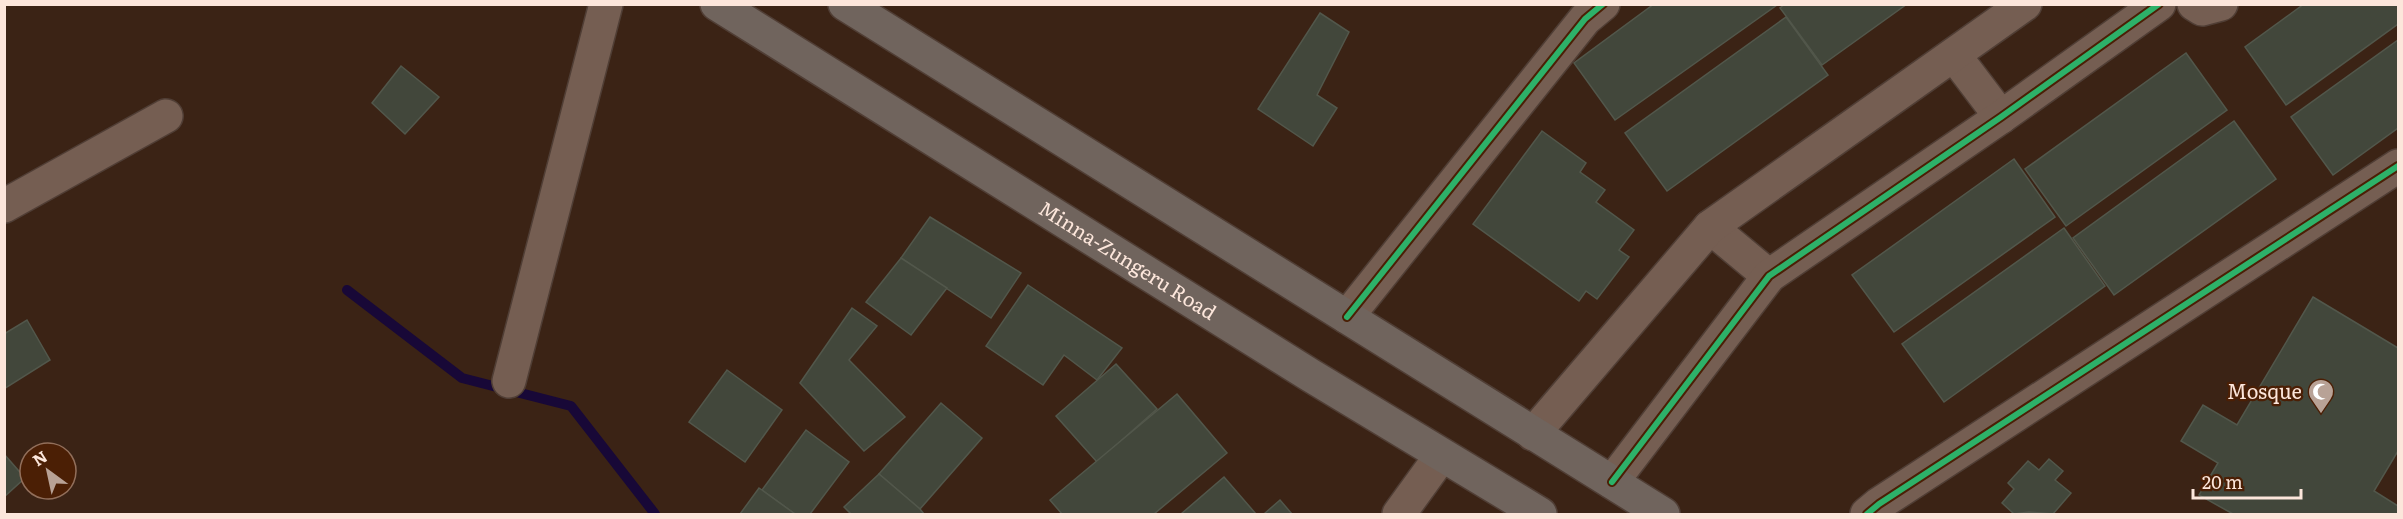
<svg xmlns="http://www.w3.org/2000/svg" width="2403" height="519" font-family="Literata,serif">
  <rect width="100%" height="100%" fill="#3b2315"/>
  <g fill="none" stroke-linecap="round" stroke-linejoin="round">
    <polyline stroke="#180837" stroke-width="10" points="347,290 462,378 571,406 655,514"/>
  </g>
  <g fill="#42473b" stroke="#52574b" stroke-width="1.5">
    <polygon points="1654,4 1777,5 1615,120 1574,63"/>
    <polygon points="1785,4 1907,4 1822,65 1780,8"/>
    <polygon points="2304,4 2398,4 2398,24 2286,105 2245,47"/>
    <polygon points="1320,13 1349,32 1317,95 1337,108 1313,146 1258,109"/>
    <polygon points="1786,17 1828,75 1667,191 1625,133"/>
    <polygon points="2398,40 2398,128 2333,175 2291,117"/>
    <polygon points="2186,53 2227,110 2066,226 2025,169"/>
    <polygon points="401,66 439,97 405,134 372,103"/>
    <polygon points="2234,121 2276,179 2114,295 2073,238"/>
    <polygon points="1542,131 1586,163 1580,172 1605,190 1596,202 1634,230 1619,250 1629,257 1597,299 1586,291 1579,301 1473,224"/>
    <polygon points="2014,159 2055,217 1894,332 1852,275"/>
    <polygon points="930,217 1021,273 991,318 901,258"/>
    <polygon points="2064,228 2105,286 1944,402 1902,344"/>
    <polygon points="901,258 947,288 911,335 866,302"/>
    <polygon points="1028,285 1122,348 1097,380 1064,355 1043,385 986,346"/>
    <polygon points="2313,297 2398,348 2398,451 2374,491 2398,506 2398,514 2233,514 2199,495 2218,463 2181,441 2203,405 2237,425"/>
    <polygon points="852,308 877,326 849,360 905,417 864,451 800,383"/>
    <polygon points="27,320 50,360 4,389 4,334"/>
    <polygon points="1116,364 1157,409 1097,462 1056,416"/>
    <polygon points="727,370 782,410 745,462 689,422"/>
    <polygon points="1177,394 1227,453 1154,514 1062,514 1050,500"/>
    <polygon points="941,403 982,438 920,509 879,474"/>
    <polygon points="806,430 849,462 810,514 795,514 762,490"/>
    <polygon points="4,454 25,478 4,497"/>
    <polygon points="2049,459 2063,471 2055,480 2071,493 2053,514 2029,512 2014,514 2002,503 2014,489 2008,483 2028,461 2039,470"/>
    <polygon points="879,474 920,509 924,514 851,514 844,507"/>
    <polygon points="1224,477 1256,514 1181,514"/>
    <polygon points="759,488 762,490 795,514 740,514"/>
    <polygon points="1280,500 1292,514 1264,514"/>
  </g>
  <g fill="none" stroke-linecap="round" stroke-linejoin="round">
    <defs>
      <g id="street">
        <polyline points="2194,4 2202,9 2221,4"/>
        <polyline points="1954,55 2001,117"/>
        <polyline points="4,206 166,116"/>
        <polyline points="1710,227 1769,276"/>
        <polyline points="1347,317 1585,19 1603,4"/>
        <polyline points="509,381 606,4"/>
        <polyline points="1533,434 1710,227 2025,4"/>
        <polyline points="1612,482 1769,276 2001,117 2159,4"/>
        <polyline points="1399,514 1441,456"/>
        <polyline points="1867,514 1879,504 2398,166"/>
      </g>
      <g id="primary">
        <path id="s1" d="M717,4L1310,375L1540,514"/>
        <polyline points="845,4 1663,514"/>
      </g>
    </defs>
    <use href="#street" stroke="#503e35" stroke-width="36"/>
    <use href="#primary" stroke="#503e35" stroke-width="36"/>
    <use href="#street" stroke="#755e52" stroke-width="33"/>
    <use href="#primary" stroke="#70645d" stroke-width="33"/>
    <defs>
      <g id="cycleway">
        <polyline points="1347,317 1585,19 1603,4"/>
        <polyline points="1612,482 1769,276 2001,117 2159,4"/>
        <polyline points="1867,514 1879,504 2398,166"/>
      </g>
    </defs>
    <use href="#cycleway" stroke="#4b1f05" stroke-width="10"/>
    <use href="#cycleway" stroke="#2db169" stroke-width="6"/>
  </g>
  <defs>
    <symbol id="mosque-pin" viewBox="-11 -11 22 30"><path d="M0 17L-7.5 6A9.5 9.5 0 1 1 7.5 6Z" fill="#b8a296" stroke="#4b1f05"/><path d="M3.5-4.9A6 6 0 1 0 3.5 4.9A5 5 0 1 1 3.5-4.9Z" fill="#fff"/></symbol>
  </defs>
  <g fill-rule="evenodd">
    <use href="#mosque-pin" x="2306" y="377" width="30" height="40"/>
  </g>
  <g text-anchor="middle" stroke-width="4.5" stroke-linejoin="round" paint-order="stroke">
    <g font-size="20" fill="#fce6db" stroke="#4b1f05">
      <text dy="7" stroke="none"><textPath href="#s1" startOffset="484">Minna-Zungeru Road</textPath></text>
    </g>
    <g font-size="20" fill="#fce6db" stroke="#4b1f05" text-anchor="end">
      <text x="2302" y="399">Mosque</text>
    </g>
  </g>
  <rect width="2403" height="519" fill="none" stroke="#fce6db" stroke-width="12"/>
  <g transform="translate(48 471) rotate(327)"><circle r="28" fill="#4b1f05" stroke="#926f5b" stroke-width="1.5"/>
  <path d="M0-4.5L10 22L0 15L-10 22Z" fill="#b8a296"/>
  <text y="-9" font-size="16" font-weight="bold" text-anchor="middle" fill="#fce6db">N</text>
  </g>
  <path d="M2193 489v9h108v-9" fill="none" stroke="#fce6db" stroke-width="3"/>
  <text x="2202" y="489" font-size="18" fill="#fce6db" stroke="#4b1f05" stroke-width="4.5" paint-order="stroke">20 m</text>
</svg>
